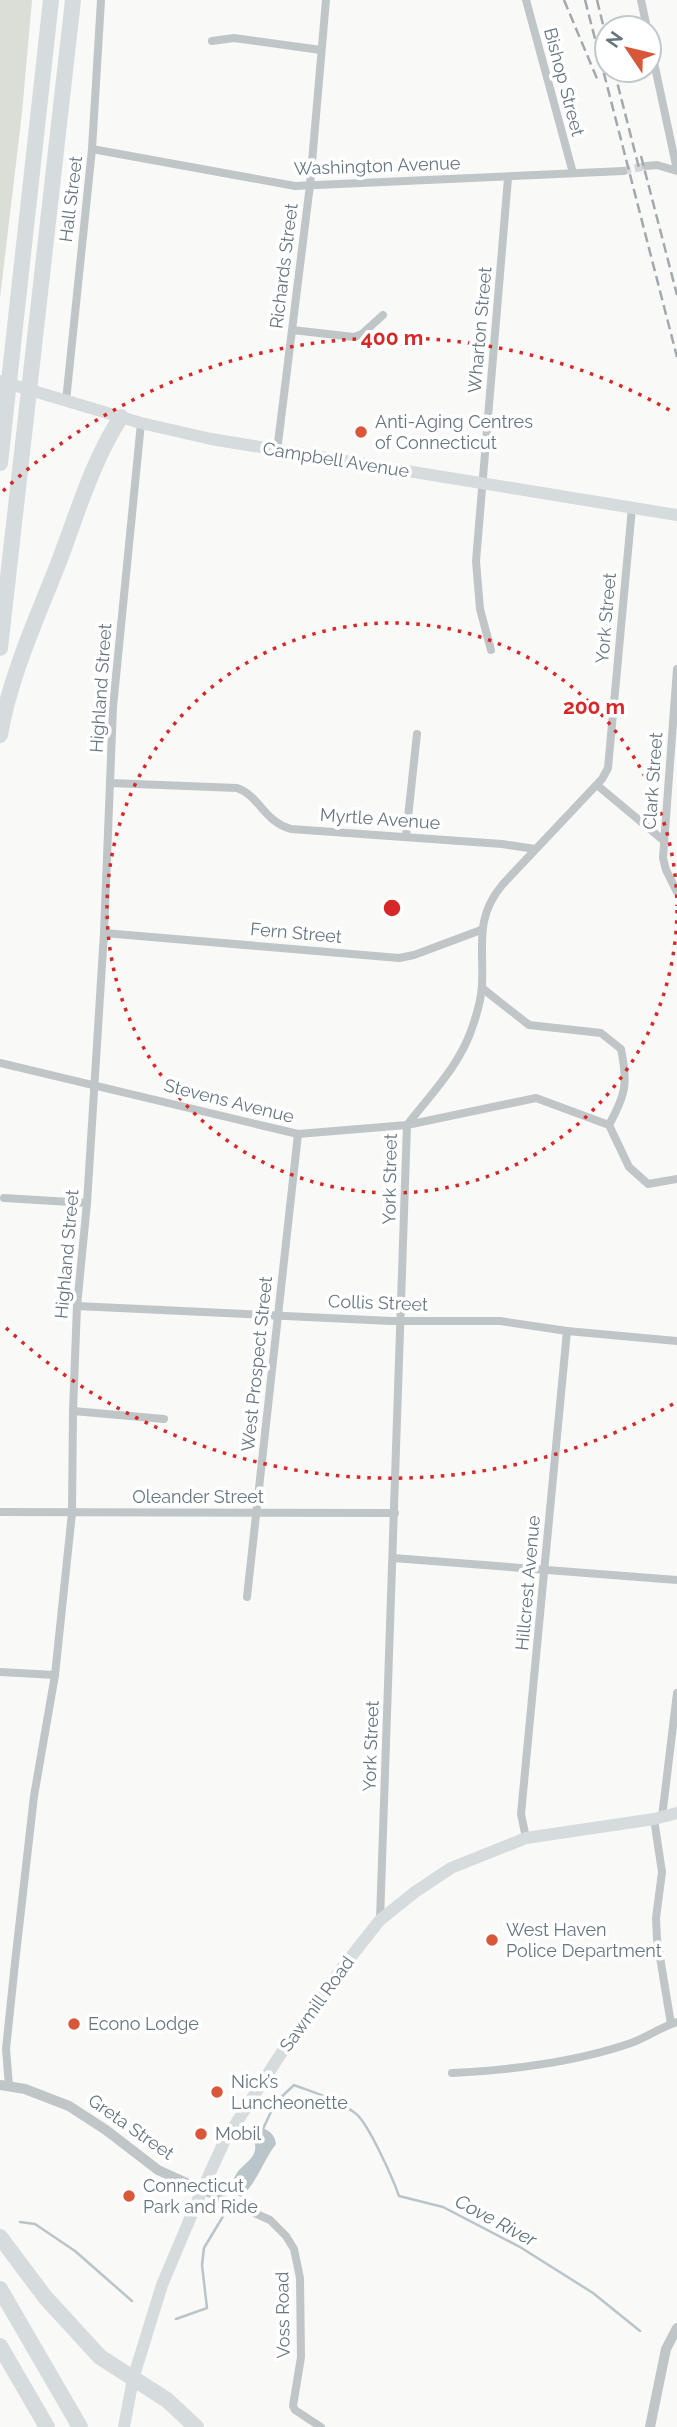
<svg xmlns="http://www.w3.org/2000/svg" width="677" height="2427" font-family="Raleway,sans-serif">
  <rect width="100%" height="100%" fill="#f9f9f7"/>
  <polygon fill="#daded7" points="0,0 32,0 22,113 0,298"/>
  <path fill="#bac5c9" d="M258,2127C267,2128 275,2134 276,2144C263,2161 258,2181 241,2197L228,2189C232,2183 235,2174 240,2169C252,2158 261,2151 251,2136Z"/>
  <g fill="none" stroke-linecap="round" stroke-linejoin="round">
    <g stroke="#bac5c9" stroke-width="2.5">
      <path d="M263,2129L275,2103L294,2085C315,2093 337,2099 355,2113C368,2122 393,2179 399,2196L443,2207L520,2247L593,2293L640,2331"/>
      <polyline points="20,2222 35,2224 75,2251 132,2301"/>
      <polyline points="176,2319 207,2308 202,2265 204,2248 225,2213"/>
    </g>
    <polyline stroke="#d4d8d9" stroke-width="8" stroke-dasharray="8 4" stroke-linecap="butt" points="623,171 646,166"/>
    <g stroke="#c0c5c8" stroke-width="8">
      <polyline points="526,0 573,173"/>
      <polyline points="641,0 647,28"/>
      <polyline points="649,39 677,170"/>
      <polyline points="212,41 234,38 321,50"/>
      <polyline points="92,149 295,186 623,171"/>
      <polyline points="646,166 657,165 677,171"/>
      <polyline points="292,330 354,337 362,334 383,315"/>
      <polyline points="66,401 92,149 101,0"/>
      <polyline points="277,451 310,185 326,0"/>
      <polyline points="491,650 480,609 476,561 508,178"/>
      <polyline points="677,669 663,858 666,870 677,892"/>
      <path d="M110,783L237,788C260,796 263,821 291,829L502,844L535,849"/>
      <polyline points="597,785 664,841"/>
      <polyline points="406,836 417,734"/>
      <polyline points="104,933 399,958 414,955 481,930"/>
      <path d="M0,1063L298,1134L407,1125L536,1098L609,1125C626,1094 628,1083 621,1049L601,1033L529,1025L482,988"/>
      <polyline points="609,1125 629,1167 648,1184 677,1179"/>
      <polyline points="4,1198 87,1203"/>
      <polyline points="77,1306 391,1321 500,1321 567,1331 677,1341"/>
      <polyline points="73,1411 164,1419"/>
      <polyline points="0,1512 395,1513"/>
      <polyline points="393,1558 677,1580"/>
      <polyline points="247,1597 298,1134"/>
      <polyline points="0,1672 55,1675"/>
      <polyline points="662,1817 677,1693"/>
      <polyline points="654,1819 662,1872 656,1918 657,1939 671,2024"/>
      <polyline points="526,1838 521,1814 567,1331"/>
      <path d="M380,1920L407,1125C430,1095 460,1065 472,1028C477,1014 481,1000 482,986C484,946 474,918 503,884L602,779L608,768L632,508"/>
      <path d="M452,2073C511,2070 572,2063 628,2044C645,2039 660,2027 677,2022"/>
      <polyline points="9,2086 6,2049 15,1963 34,1796 55,1675 72,1513 73,1411 77,1306 87,1203 104,933 113,707 141,423"/>
      <polyline points="202,2190 270,2220 286,2236 294,2249 300,2278 301,2357 293,2406 295,2410 321,2427"/>
    </g>
    <g stroke="#c0c5c8" stroke-width="10">
      <polyline points="0,2085 25,2089 69,2106 106,2130 158,2170 202,2190"/>
      <polyline points="650,2427 666,2349 677,2328"/>
    </g>
    <g stroke="#d6dbde" stroke-width="12">
      <polyline points="0,381 141,423 211,439 677,515"/>
      <polyline points="124,2427 133,2379 162,2285 202,2190 224,2142 280,2055 342,1968 380,1920 415,1892 451,1868 526,1838 654,1819 677,1813"/>
    </g>
    <g stroke="#d6dbde" stroke-width="16">
      <polyline points="0,463 51,0"/>
      <polyline points="0,648 73,0"/>
      <path d="M0,735C10,675 38,616 60,559C78,511 93,460 121,417"/>
      <polyline points="0,2237 45,2297 100,2357 167,2400 196,2427"/>
      <polyline points="0,2289 80,2427"/>
      <polyline points="0,2346 47,2427"/>
    </g>
    <g stroke="#a2a9ae" stroke-width="2.5" stroke-dasharray="10 5" stroke-linecap="butt">
      <polyline points="564,0 598,81"/>
      <polyline points="585,0 677,357"/>
      <polyline points="597,0 607,41"/>
      <polyline points="614,70 639,168"/>
      <polyline points="641,156 677,295"/>
    </g>
  </g>
  <g fill="none" stroke="#d62828" stroke-width="3.5" stroke-dasharray="3.5 7">
    <path d="M677 910A285 285 0 1 1 677 906"/>
    <path d="M673 1404A570 570 0 0 1 3 1325M3 491A570 570 0 0 1 673 412"/>
  </g>
  <g fill="#d85738" stroke="#fff" stroke-width="2.5">
    <circle cx="361" cy="432" r="7"/>
    <circle cx="492" cy="1940" r="7"/>
    <circle cx="74" cy="2024" r="7"/>
    <circle cx="217" cy="2092" r="7"/>
    <circle cx="201" cy="2134" r="7"/>
    <circle cx="129" cy="2196" r="7"/>
  </g>
  <g text-anchor="middle" stroke-width="7" stroke-linejoin="round" paint-order="stroke">
    <g font-size="18" fill="#667680" stroke="#fff">
      <text transform="translate(564 82) rotate(75)" y="6">Bishop Street</text>
      <text transform="translate(377 166) rotate(-2)" y="6">Washington Avenue</text>
      <text transform="translate(71 199) rotate(-83)" y="6">Hall Street</text>
      <text transform="translate(284 266) rotate(-83)" y="6">Richards Street</text>
      <text transform="translate(480 330) rotate(-85)" y="6">Wharton Street</text>
      <text transform="translate(336 460) rotate(9)" y="6">Campbell Avenue</text>
      <text transform="translate(606 618) rotate(-85)" y="6">York Street</text>
      <text transform="translate(101 688) rotate(-86)" y="6">Highland Street</text>
      <text transform="translate(653 781) rotate(-86)" y="6">Clark Street</text>
      <text transform="translate(380 819) rotate(4)" y="6">Myrtle Avenue</text>
      <text transform="translate(296 933) rotate(5)" y="6">Fern Street</text>
      <text transform="translate(229 1101) rotate(14)" y="6">Stevens Avenue</text>
      <text transform="translate(390 1179) rotate(-89)" y="6">York Street</text>
      <text transform="translate(67 1254) rotate(-85)" y="6">Highland Street</text>
      <text transform="translate(378 1303) rotate(2)" y="6">Collis Street</text>
      <text transform="translate(257 1364) rotate(-84)" y="6">West Prospect Street</text>
      <text x="198" y="1503">Oleander Street</text>
      <text transform="translate(528 1583) rotate(-85)" y="6">Hillcrest Avenue</text>
      <text transform="translate(371 1746) rotate(-88)" y="6">York Street</text>
      <text transform="translate(317 2004) rotate(-54)" y="6">Sawmill Road</text>
      <text transform="translate(131 2127) rotate(35)" y="6">Greta Street</text>
      <text transform="translate(283 2315) rotate(-91)" y="6">Voss Road</text>
    </g>
    <g font-size="18" fill="#667680" stroke="#fff" text-anchor="start">
      <text x="375" y="428">Anti-Aging Centres<tspan x="375" dy="21">of Connecticut</tspan></text>
      <text x="506" y="1936">West Haven<tspan x="506" dy="21">Police Department</tspan></text>
      <text x="88" y="2030">Econo Lodge</text>
      <text x="231" y="2088">Nick’s<tspan x="231" dy="21">Luncheonette</tspan></text>
      <text x="215" y="2140">Mobil</text>
      <text x="143" y="2192">Connecticut<tspan x="143" dy="21">Park and Ride</tspan></text>
    </g>
    <g font-size="19" font-style="italic" fill="#61747a" stroke="#fff">
      <text transform="translate(496 2220) rotate(28)" y="7">Cove River</text>
    </g>
  </g>
  <circle cx="392" cy="908" r="10" fill="#d62828" stroke="#fff" stroke-width="3.5"/>
  <g font-size="21" text-anchor="middle" font-weight="bold" fill="#d62828" stroke="#fff" stroke-width="7" stroke-linejoin="round" paint-order="stroke">
    <text x="392" y="345">400 m</text>
    <text x="594" y="714">200 m</text>
  </g>
  <g transform="translate(628 49) rotate(305)"><circle r="33" fill="#ffffff" stroke="#c2c8cc" stroke-width="2"/>
  <path d="M0-5L12 26L0 18L-12 26Z" fill="#d85738"/>
  <text y="-10" font-size="19" font-weight="bold" text-anchor="middle" fill="#667680">N</text>
  </g>
</svg>
